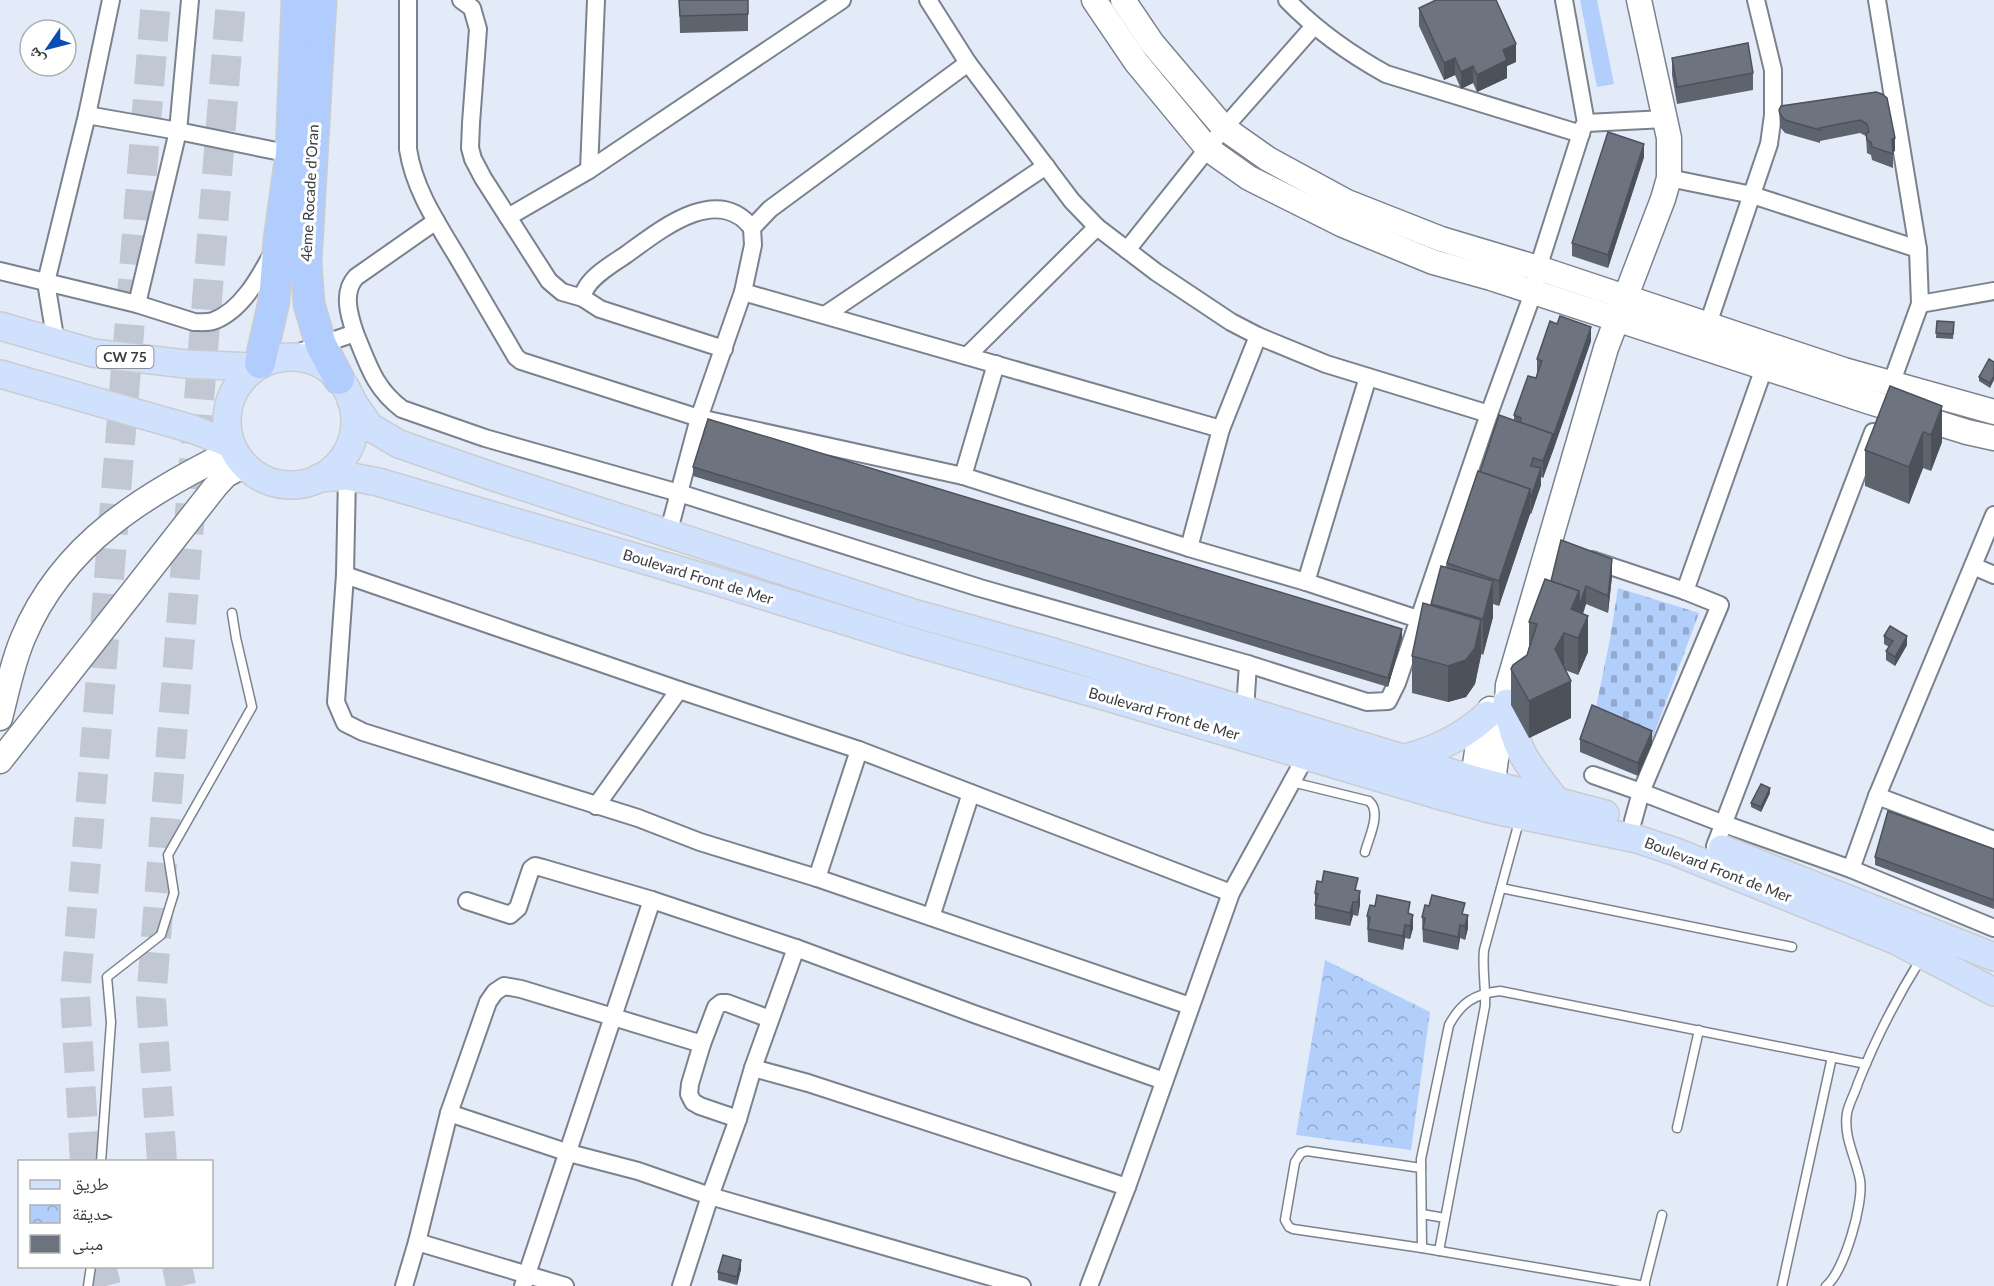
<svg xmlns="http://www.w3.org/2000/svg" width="1994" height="1286" font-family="Lato,'Noto Naskh Arabic',sans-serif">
  <defs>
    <pattern id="cemetery-stones" width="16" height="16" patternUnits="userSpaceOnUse" patternTransform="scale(1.5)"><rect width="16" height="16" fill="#b2cefb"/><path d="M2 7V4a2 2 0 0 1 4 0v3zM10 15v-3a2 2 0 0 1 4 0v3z" fill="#92a8cd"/></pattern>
    <pattern id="park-crowns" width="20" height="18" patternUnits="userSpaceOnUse" patternTransform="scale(1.5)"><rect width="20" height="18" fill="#b2cefb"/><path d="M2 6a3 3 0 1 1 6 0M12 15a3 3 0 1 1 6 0" fill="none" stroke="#92a8cd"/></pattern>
  </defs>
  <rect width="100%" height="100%" fill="#e3ebf9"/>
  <polygon fill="#b2cefb" points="1580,0 1597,0 1614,84 1597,87"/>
  <polygon fill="url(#cemetery-stones)" points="1618,588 1699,613 1651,742 1594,717 1610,639"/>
  <polygon fill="url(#park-crowns)" points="1325,960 1430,1012 1411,1150 1296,1135"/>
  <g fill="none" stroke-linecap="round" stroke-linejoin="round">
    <g stroke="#c1c8d4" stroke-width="30" stroke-dasharray="30 15" stroke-linecap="butt">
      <polyline points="85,1162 75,996 156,0"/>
      <polyline points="162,1162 151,1000 231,0"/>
      <polyline points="101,1266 106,1286"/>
      <polyline points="177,1266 181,1286"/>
    </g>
    <defs>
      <g id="service">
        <path d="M1292,782L1369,801C1382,812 1369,837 1365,852"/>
        <polyline points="1501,888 1792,947"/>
        <polyline points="1677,1128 1699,1030"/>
        <polyline points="101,1162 111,1022 107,977 161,935 174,893 168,855 252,707 236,638 232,613"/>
        <polyline points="1421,1168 1307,1151 1301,1153 1295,1162 1285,1220 1289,1227 1293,1229 1422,1248 1645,1286"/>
        <polyline points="1422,1214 1445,1218"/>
        <path d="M1422,1248L1421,1159L1449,1025C1461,1003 1474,994 1500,991L1866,1064"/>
        <path d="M1439,1251L1485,1006C1486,988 1482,969 1484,950L1520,818"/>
        <polyline points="88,1286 91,1266"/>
        <polyline points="1644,1286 1662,1215"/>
        <polyline points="1782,1286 1832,1057"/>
        <path d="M1826,1286C1844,1272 1864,1203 1860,1180C1856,1158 1843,1137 1847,1113C1849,1103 1855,1093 1858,1083C1875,1040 1897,997 1922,957"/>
      </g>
      <g id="minor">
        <path d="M408,0V149C414,189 437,223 458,258C477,291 497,324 516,357L521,361L699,418L963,476L1189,548L1306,582L1418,619"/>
        <polyline points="461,0 472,8 478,29 471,123 470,148 473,159 483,178 549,281 562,292 583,298"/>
        <polyline points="928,0 968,63 1072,201 1097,227 1156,272 1231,322 1258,336 1326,364 1489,414"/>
        <path d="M1287,0C1316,30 1350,54 1386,74L1581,134"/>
        <polyline points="1877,0 1918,249 1920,304 1891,384"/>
        <polyline points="87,115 178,131 291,154"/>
        <polyline points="1586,123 1665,119"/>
        <polyline points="589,170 596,0"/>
        <polyline points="1669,178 1752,195 1918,249"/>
        <polyline points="508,217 589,170 842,0"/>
        <polyline points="1127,250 1224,128 1314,26"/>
        <path d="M0,271L137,304L194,322C200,322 207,323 213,321C241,311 259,278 272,254"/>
        <polyline points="743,292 1221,429"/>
        <polyline points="137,304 178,131 190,0"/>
        <polyline points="1920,304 1994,291"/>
        <polyline points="825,315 1046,166"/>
        <polyline points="1708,324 1769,144 1773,115 1773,70 1756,0"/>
        <path d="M355,333C349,315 342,292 356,277L436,221"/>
        <polyline points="56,343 46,282 87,115 111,0"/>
        <path d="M724,349L600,309L583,298C583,280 614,263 627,254C660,230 717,183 752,228"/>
        <polyline points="967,356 1097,227"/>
        <path d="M285,357L355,333C368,364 374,388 402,409L485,438L679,493L980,588L1248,664L1367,702L1388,701L1397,683L1489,414L1533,293L1538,268L1583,127L1586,123L1564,0"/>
        <polyline points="347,476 345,575 336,702 345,723 363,732 638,818 700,842 817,878 1190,1006"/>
        <polyline points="963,476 996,364"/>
        <polyline points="668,534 699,418 743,292 753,245 752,228 770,209 968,63"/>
        <polyline points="1189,548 1221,429 1258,336"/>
        <polyline points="1592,560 1685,591"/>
        <polyline points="1973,566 1994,575"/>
        <polyline points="345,575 679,690 859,750 1231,893"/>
        <polyline points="1306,582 1368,377"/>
        <polyline points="1245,710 1248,664"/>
        <polyline points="1593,775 1641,792 1724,824 1851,869 1994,928"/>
        <polyline points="1877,796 1994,840"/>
        <polyline points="596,806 679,690"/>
        <polyline points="1633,821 1641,792 1720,605 1685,591 1764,368"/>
        <polyline points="1715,846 1873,432"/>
        <polyline points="1851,869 1877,796 1994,515"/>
        <polyline points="817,878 859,750"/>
        <polyline points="467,901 510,915 518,908 531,869 535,866 543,868 652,900 796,948 974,1014 1164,1081"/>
        <polyline points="931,917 971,793"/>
        <polyline points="753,1068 808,1083 1127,1187"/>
        <polyline points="449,1113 569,1153 638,1171 710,1196 1022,1286"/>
        <polyline points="738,1119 700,1106 693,1102 689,1094 690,1084 702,1044 716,1007 721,1003 727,1003 770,1019"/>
        <polyline points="417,1242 565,1286"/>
        <polyline points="404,1286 417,1242 449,1113 488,1002 495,992 504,986 521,989 702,1044"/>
        <polyline points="523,1286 652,900"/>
        <polyline points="681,1286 710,1196 738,1119 753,1068 796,948"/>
        <polyline points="1089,1286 1127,1187 1231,893 1306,756"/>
      </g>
      <g id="secondary">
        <polyline points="1094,0 1136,62 1208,149 1249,178 1343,225 1433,262 1491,278 1867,401 1967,432 1994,438"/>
        <polyline points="1123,0 1152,43 1224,128 1268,159 1347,202 1441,239 1538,268 1844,370 1994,412"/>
        <path d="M0,718C7,691 12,664 23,638C63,542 145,495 234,450"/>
        <polyline points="0,761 215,487 226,475 245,465"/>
        <polyline points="1470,797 1478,745 1490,709"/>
        <polyline points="1490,803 1496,759 1507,703 1508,685 1606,348 1663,199 1669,178 1669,138 1639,0"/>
      </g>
      <g id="primary">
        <polyline points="0,326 93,353 186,364 254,367"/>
        <circle cx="291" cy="421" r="64"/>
        <polyline points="0,374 192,429 231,444"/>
        <polyline points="351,400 370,427 399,444 497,478 913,613 1053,652 1471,779 1605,814"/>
        <polyline points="319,478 347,476 378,482 716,581 910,641 1118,700 1445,797 1490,809 1637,839 1676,852 1895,940 1994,992"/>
        <path d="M1507,703C1515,751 1528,765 1557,802"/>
        <path d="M1405,758C1437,750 1463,737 1487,715"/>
        <polyline points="1722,849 1994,957"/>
      </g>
      <g id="motorway">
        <polyline points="321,0 306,263 309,304 321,345 339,379"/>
        <polyline points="260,363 274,301 279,240 291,154 297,0"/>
      </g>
    </defs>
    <use href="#service" stroke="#7a828e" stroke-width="11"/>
    <use href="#minor" stroke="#7a828e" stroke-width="20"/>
    <use href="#secondary" stroke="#7a828e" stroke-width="27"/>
    <use href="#primary" stroke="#cbccce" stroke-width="30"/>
    <use href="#motorway" stroke="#cbccce" stroke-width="33"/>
    <use href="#service" stroke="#fff" stroke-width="8"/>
    <use href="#minor" stroke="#fff" stroke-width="16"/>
    <use href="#secondary" stroke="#fff" stroke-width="24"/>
    <use href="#primary" stroke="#d0e1fe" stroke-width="27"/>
    <use href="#motorway" stroke="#b0cdfd" stroke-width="30"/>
  </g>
  <g fill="#5e646e">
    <polygon points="679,0 748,0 748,31 680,33"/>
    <polygon points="1419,8 1516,62 1507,66 1507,78 1477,92 1473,83 1461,89 1455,75 1444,80 1419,26"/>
    <polygon points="1672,58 1753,73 1753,90 1677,104 1672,75"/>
    <polygon points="1876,92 1895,151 1893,152 1893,168 1872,160 1871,155 1867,153 1866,136 1860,133 1820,141 1820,143 1785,133 1780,127 1779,110"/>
    <polygon points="1644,157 1608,268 1572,256 1572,243"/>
    <polygon points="1937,321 1954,322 1953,339 1936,338"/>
    <polygon points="1591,341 1543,478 1541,477 1541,485 1531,514 1530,514 1499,606 1493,604 1493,617 1483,655 1481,654 1475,684 1466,697 1448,702 1412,693 1412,656 1431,604 1447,567 1447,563 1480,472 1514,420 1514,415 1536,378 1537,372 1537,359"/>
    <polygon points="1994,362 1990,388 1979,381 1979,377"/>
    <polygon points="1890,386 1942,442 1931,471 1923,468 1909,504 1865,486 1865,450"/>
    <polygon points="693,467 1402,638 1388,687 693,476"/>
    <polygon points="1612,576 1608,613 1586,604 1583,614 1588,652 1578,675 1565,670 1571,718 1529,738 1511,705 1511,669 1527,655 1529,646 1529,622 1551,581"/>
    <polygon points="1884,636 1907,645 1895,666 1886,660 1886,651 1889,647 1884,644"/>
    <polygon points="1580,739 1652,744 1638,776 1580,752"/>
    <polygon points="1770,793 1761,812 1751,807 1751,803"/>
    <polygon points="1994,849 1994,909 1875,865 1875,857"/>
    <polygon points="1358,891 1360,904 1358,916 1353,915 1350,926 1315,919 1315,893"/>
    <polygon points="1410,914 1413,928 1410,939 1405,938 1403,950 1368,942 1367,916"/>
    <polygon points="1465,915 1468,928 1465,940 1460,938 1458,950 1423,942 1422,917"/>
    <polygon points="741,1269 737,1285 718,1280 718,1272"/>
  </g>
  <g fill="#4c515a">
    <polygon points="1516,44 1516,62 1507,66 1507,78 1477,92 1477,75 1503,50"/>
    <polygon points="1455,58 1455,75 1444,80 1444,63"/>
    <polygon points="1473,66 1473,83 1461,89 1461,72"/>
    <polygon points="1895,138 1895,151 1892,152 1892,139"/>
    <polygon points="1644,144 1644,157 1608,268 1608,255"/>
    <polygon points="1591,327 1591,341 1553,451 1553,437"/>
    <polygon points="1994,376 1994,380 1990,388 1990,383"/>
    <polygon points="1942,406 1942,442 1931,471 1931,435"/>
    <polygon points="1923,432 1923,468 1909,504 1909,467"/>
    <polygon points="1553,434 1553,451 1543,478 1543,461"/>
    <polygon points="1541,468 1541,485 1531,514 1531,497"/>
    <polygon points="1530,489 1530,514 1499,606 1499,581"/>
    <polygon points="1612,559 1612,576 1608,613 1608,596"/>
    <polygon points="1493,581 1493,617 1483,655 1483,619"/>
    <polygon points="1586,586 1586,604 1579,624 1571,609 1579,591"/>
    <polygon points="1588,616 1588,652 1578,675 1578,638"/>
    <polygon points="1481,620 1481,656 1475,684 1466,697 1448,702 1448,666"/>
    <polygon points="1402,629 1402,638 1388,687 1388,678"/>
    <polygon points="1564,633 1564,669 1555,649"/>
    <polygon points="1907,636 1907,645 1895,666 1895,657"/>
    <polygon points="1571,681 1571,718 1529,738 1529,701"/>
    <polygon points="1652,731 1652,744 1638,776 1638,763"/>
    <polygon points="1770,788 1770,793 1761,812 1761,807"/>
    <polygon points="1360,891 1360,904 1358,916 1358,902"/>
    <polygon points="1353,902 1353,915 1350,926 1350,913"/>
    <polygon points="1413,915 1413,928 1410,939 1410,926"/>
    <polygon points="1468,915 1468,928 1465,940 1465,926"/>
    <polygon points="1405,925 1405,938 1403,950 1403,936"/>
    <polygon points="1460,925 1460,938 1458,950 1458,937"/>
    <polygon points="741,1260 741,1269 737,1285 737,1277"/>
  </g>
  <g fill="#6d7480" stroke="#4c515a" stroke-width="1.5">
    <polygon points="679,0 748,0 748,14 680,16"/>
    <polygon points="1436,0 1496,0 1516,44 1503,50 1507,60 1477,75 1473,66 1461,72 1455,58 1444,63 1419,8"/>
    <polygon points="1748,43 1753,73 1677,87 1672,58"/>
    <polygon points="1876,92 1882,94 1887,98 1895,138 1892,139 1893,154 1872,147 1871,142 1867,140 1866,133 1869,132 1867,124 1860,120 1819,128 1820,130 1785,120 1780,114 1779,110 1781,106"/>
    <polygon points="1608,132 1644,144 1608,255 1572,243"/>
    <polygon points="1560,316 1591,327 1553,437 1553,434 1520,422 1521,418 1514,415 1528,376 1536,378 1542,361 1537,359 1550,321 1557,324"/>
    <polygon points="1937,321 1954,322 1953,334 1936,333"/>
    <polygon points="1989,359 1994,362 1994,376 1990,383 1979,377"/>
    <polygon points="1890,386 1942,406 1931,435 1923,432 1909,467 1865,450"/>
    <polygon points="1499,415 1553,434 1543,461 1533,458 1531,466 1541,468 1531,497 1530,496 1530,489 1480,472"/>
    <polygon points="708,419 1402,629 1388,678 693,467"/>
    <polygon points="1478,471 1530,489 1499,581 1447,563"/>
    <polygon points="1561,540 1612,559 1608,596 1586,586 1579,607 1579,591 1551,581"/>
    <polygon points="1441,566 1493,581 1483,619 1431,604"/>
    <polygon points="1545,579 1579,591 1571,609 1588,616 1578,638 1564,633 1555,649 1571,681 1529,701 1511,669 1513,665 1527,655 1537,624 1529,622"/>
    <polygon points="1423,603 1481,620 1475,648 1466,660 1448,666 1412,656"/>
    <polygon points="1890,626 1907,636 1895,657 1886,651 1893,641 1884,636"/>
    <polygon points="1592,705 1652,731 1638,763 1580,739"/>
    <polygon points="1761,784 1770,788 1761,807 1751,803"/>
    <polygon points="1888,811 1994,849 1994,900 1875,857"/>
    <polygon points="1324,871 1358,878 1355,890 1360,891 1358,902 1353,902 1350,913 1315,905 1318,894 1315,893 1317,881 1322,882"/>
    <polygon points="1377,895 1410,902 1408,913 1413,915 1410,926 1405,925 1403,936 1368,929 1370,917 1367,916 1370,905 1375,906"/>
    <polygon points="1432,895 1465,903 1462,914 1468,915 1465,926 1460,925 1458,937 1423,929 1425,918 1422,917 1425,905 1429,906"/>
    <polygon points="723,1255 741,1260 737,1277 718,1272"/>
  </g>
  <g text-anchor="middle" stroke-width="6" stroke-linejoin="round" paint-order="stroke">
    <rect fill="#fff" stroke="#74767a" stroke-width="1.5" x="96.5" y="346" width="57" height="22" rx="4.5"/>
    <g font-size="14" font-weight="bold" fill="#383c41">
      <text x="125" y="362">CW 75</text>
    </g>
    <g font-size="15" fill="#383c41" stroke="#fff">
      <text transform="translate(310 193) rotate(-87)" y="5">4ème Rocade d'Oran</text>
      <text transform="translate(698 577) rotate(17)" y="5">Boulevard Front de Mer</text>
      <text transform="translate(1164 714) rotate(16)" y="5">Boulevard Front de Mer</text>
      <text transform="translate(1718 870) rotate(21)" y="5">Boulevard Front de Mer</text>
    </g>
  </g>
  <rect x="18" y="1160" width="195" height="108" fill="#ffffff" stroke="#afb1b3" stroke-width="1.5"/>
  <rect x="30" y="1180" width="30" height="9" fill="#d0e1fe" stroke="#afb1b3" stroke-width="1.5"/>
  <text x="72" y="1190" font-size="18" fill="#383c41">طريق</text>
  <rect x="30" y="1205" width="30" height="18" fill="url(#park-crowns)" stroke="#afb1b3" stroke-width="1.5"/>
  <text x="72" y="1220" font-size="18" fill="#383c41">حديقة</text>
  <rect x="30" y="1235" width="30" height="18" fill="#6d7480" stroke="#afb1b3" stroke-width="1.5"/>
  <text x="72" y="1250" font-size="18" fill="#383c41">مبنى</text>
  <g transform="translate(48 48) rotate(235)"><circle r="28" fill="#ffffff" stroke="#afb1b3" stroke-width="1.5"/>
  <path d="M0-4.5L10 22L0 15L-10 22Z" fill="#094db7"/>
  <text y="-9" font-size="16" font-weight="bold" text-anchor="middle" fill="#383c41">ش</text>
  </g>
</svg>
